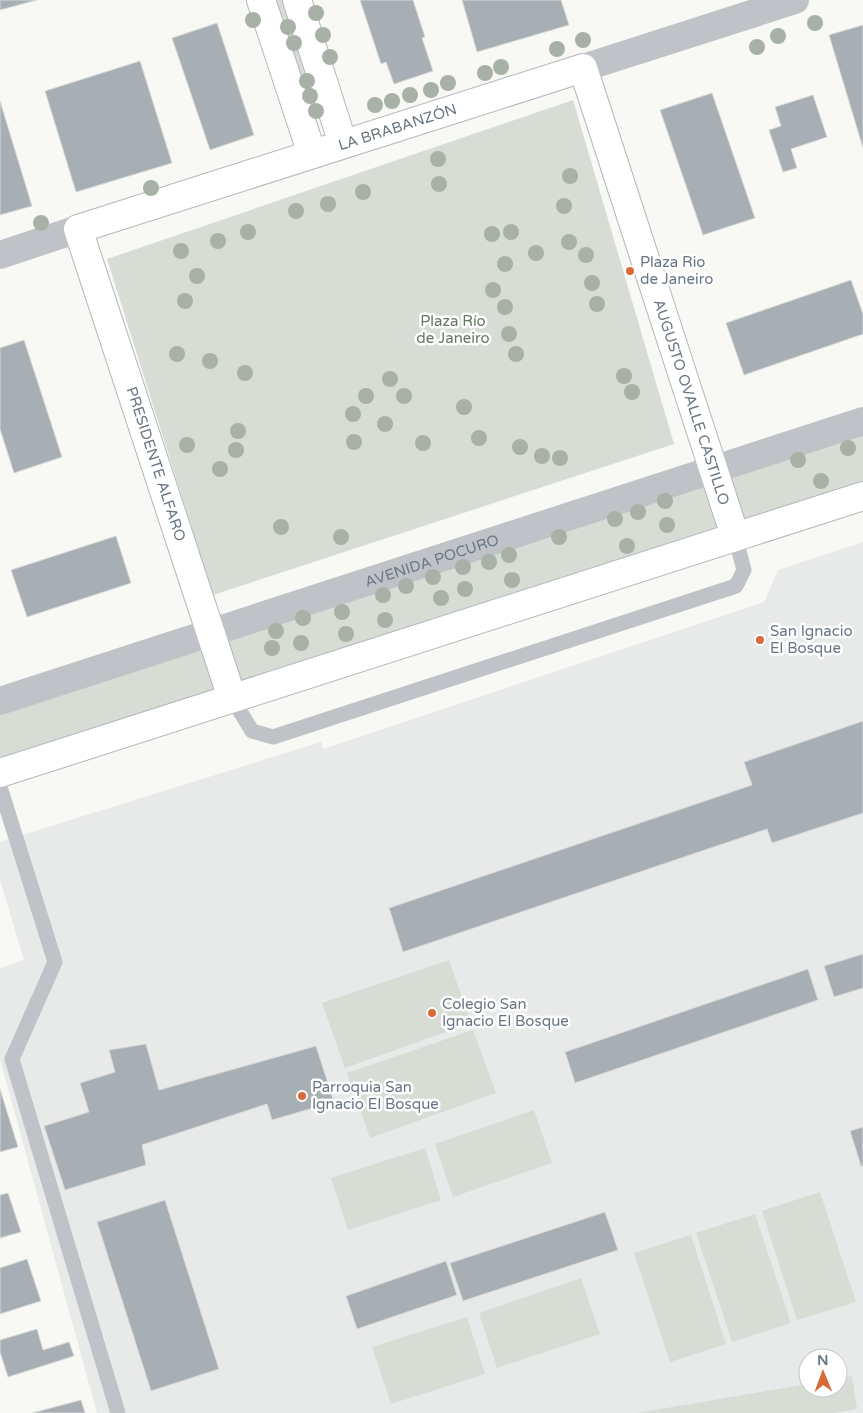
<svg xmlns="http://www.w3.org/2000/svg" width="863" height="1413" font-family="'Varela Round',sans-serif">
  <rect width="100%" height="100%" fill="#f8f8f5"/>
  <path fill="#e8eae9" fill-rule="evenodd" d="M863,542V1413H97L0,1059V968L24,960L0,880V842L321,742L323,749L764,602L778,570ZM808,1358H838V1388H808Z"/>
  <g fill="#d7dcd5">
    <polygon points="271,0 283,0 316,108 307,112"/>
    <polygon points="573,100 674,444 213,595 107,259"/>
    <polygon points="863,431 863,483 0,766 0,707"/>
    <polygon points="449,960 471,1023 345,1068 322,1003"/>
    <polygon points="473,1030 496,1093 370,1138 347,1073"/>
    <polygon points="534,1110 552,1163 453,1197 435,1144"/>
    <polygon points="425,1148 441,1200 348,1230 331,1178"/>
    <polygon points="820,1192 856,1302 797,1320 762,1211"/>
    <polygon points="755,1214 791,1323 732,1342 696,1233"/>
    <polygon points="691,1235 726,1344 670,1362 634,1253"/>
    <polygon points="581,1278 600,1334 497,1368 479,1313"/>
    <polygon points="467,1317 485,1374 391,1404 372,1347"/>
    <polygon points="852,1376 857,1409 834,1413 637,1413 808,1384 808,1388 838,1388 838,1379"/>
  </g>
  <g fill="#a7aeb4" stroke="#d9dad8">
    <polygon points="0,0 37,0 0,10"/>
    <polygon points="360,0 413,0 425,37 422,38 433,71 394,84 386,62 381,64"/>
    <polygon points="462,0 561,0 569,25 477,52"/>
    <polygon points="217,23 254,135 210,150 172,38"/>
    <polygon points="863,25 863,148 829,35"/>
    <polygon points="140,61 172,163 76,192 45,91"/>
    <polygon points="712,93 755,218 703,235 660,110"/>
    <polygon points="813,95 827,137 791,149 797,168 783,172 769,130 781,126 775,107"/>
    <polygon points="0,101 32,206 0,215"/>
    <polygon points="851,280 863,314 863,334 744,375 726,323"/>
    <polygon points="24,340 62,457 14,473 0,429 0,348"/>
    <polygon points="116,536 131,583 27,617 11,570"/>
    <polygon points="863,721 863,813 772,843 767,829 403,952 389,908 752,785 744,762"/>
    <polygon points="863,954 863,988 834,997 824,966"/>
    <polygon points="808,969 818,1000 575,1083 565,1052"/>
    <polygon points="146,1044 159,1090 316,1046 334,1102 272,1120 267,1104 142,1145 146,1165 65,1190 44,1126 89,1112 80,1083 115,1072 109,1050"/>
    <polygon points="0,1089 18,1147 0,1152"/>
    <polygon points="863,1127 863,1166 861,1166 850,1131"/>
    <polygon points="8,1193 21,1232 0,1238 0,1195"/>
    <polygon points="165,1200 219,1369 151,1391 97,1222"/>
    <polygon points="605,1212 618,1250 463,1301 450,1263"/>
    <polygon points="27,1259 41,1301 0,1314 0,1268"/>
    <polygon points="446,1261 457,1295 357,1329 346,1296"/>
    <polygon points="37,1329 43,1350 69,1342 74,1356 8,1377 0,1352 0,1340"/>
    <polygon points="81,1400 85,1413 32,1413"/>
  </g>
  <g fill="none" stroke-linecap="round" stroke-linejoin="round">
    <defs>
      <g id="secondary">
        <polyline points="261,0 312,154"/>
        <polyline points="297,0 343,144"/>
        <path id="s2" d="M232,698L78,229L583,68L735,536"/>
        <polyline points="0,773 863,496"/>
      </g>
    </defs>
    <use href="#secondary" stroke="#b2b7bc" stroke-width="30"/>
    <g stroke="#bfc3c7" stroke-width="15">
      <polyline points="232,698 252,731 273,737 736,586 744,570 735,536"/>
      <polyline points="0,787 55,962 12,1059 118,1413"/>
    </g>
    <g stroke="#bfc3c7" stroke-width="28">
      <polyline points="583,68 795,0"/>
      <polyline points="0,255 78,229"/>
      <path id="s1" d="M0,701L863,421"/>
    </g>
    <use href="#secondary" stroke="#fff" stroke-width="28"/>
  </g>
  <g fill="#a8b1a5">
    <circle cx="316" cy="13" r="8"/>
    <circle cx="253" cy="20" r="8"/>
    <circle cx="815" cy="23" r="8"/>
    <circle cx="288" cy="27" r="8"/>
    <circle cx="323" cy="35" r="8"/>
    <circle cx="778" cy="36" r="8"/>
    <circle cx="583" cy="40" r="8"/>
    <circle cx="294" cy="43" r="8"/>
    <circle cx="757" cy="47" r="8"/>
    <circle cx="557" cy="49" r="8"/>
    <circle cx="330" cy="57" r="8"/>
    <circle cx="501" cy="67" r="8"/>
    <circle cx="485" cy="73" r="8"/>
    <circle cx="307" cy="81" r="8"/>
    <circle cx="448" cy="83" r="8"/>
    <circle cx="431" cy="90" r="8"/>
    <circle cx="410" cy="95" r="8"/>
    <circle cx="310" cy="96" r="8"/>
    <circle cx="392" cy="101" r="8"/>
    <circle cx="375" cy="105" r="8"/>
    <circle cx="316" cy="111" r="8"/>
    <circle cx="438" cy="159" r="8"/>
    <circle cx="570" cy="176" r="8"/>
    <circle cx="439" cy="184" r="8"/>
    <circle cx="151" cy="188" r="8"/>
    <circle cx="363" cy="192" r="8"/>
    <circle cx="328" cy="204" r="8"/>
    <circle cx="564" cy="206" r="8"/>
    <circle cx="296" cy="211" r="8"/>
    <circle cx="41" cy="223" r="8"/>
    <circle cx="248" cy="232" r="8"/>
    <circle cx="511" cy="232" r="8"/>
    <circle cx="492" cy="234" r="8"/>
    <circle cx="218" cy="241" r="8"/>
    <circle cx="569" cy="242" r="8"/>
    <circle cx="181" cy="251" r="8"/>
    <circle cx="536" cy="253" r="8"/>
    <circle cx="586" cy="255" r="8"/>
    <circle cx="505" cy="264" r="8"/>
    <circle cx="197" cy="276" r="8"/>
    <circle cx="592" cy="283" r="8"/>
    <circle cx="493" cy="290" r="8"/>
    <circle cx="185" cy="301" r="8"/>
    <circle cx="597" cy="304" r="8"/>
    <circle cx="505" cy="307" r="8"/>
    <circle cx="509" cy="334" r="8"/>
    <circle cx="177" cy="354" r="8"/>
    <circle cx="516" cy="354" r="8"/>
    <circle cx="210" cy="361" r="8"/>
    <circle cx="245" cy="373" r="8"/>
    <circle cx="624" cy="376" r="8"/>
    <circle cx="390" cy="379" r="8"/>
    <circle cx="632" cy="392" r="8"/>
    <circle cx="366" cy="396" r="8"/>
    <circle cx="404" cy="396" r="8"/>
    <circle cx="464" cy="407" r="8"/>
    <circle cx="353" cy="414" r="8"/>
    <circle cx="385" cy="424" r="8"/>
    <circle cx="238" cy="431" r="8"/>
    <circle cx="479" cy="438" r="8"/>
    <circle cx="354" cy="442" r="8"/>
    <circle cx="423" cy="443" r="8"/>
    <circle cx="187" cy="445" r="8"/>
    <circle cx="520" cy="447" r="8"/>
    <circle cx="848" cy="448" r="8"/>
    <circle cx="236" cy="450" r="8"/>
    <circle cx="542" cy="456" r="8"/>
    <circle cx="560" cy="458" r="8"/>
    <circle cx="798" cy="460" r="8"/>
    <circle cx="220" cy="469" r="8"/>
    <circle cx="821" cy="481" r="8"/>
    <circle cx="665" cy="501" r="8"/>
    <circle cx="638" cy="512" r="8"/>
    <circle cx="615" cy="519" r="8"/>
    <circle cx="667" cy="525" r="8"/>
    <circle cx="281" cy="527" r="8"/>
    <circle cx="341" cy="537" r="8"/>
    <circle cx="559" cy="537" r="8"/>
    <circle cx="627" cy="546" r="8"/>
    <circle cx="509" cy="555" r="8"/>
    <circle cx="489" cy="562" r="8"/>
    <circle cx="463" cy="567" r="8"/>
    <circle cx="433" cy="577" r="8"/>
    <circle cx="512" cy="580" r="8"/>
    <circle cx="406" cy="586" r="8"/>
    <circle cx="465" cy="589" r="8"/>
    <circle cx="383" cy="595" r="8"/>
    <circle cx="441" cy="598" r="8"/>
    <circle cx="342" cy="612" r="8"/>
    <circle cx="303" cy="618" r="8"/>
    <circle cx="385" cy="620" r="8"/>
    <circle cx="276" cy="631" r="8"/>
    <circle cx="346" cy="634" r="8"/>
    <circle cx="301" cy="643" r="8"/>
    <circle cx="272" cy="648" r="8"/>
  </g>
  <g fill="#d76b37" stroke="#fff" stroke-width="2">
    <circle cx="630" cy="271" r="5"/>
    <circle cx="760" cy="640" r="5"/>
    <circle cx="432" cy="1013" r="5"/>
    <circle cx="302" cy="1096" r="5"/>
  </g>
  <g text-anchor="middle" stroke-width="5" stroke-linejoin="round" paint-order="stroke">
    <g font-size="15" fill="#697684" stroke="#fff">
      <text dy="5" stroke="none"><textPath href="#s2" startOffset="829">LA BRABANZÓN</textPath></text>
      <text dy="5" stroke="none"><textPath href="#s2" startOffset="1375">AUGUSTO OVALLE CASTILLO</textPath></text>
      <text transform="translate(156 464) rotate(72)" y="5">PRESIDENTE ALFARO</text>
      <text dy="5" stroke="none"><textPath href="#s1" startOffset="454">AVENIDA POCURO</textPath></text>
    </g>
    <g font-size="15" fill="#697684" stroke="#fff" text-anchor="start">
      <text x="640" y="267">Plaza Rio<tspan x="640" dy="17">de Janeiro</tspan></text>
      <text x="770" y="636">San Ignacio<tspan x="770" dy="17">El Bosque</tspan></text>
      <text x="442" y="1009">Colegio San<tspan x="442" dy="17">Ignacio El Bosque</tspan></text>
      <text x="312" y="1092">Parroquia San<tspan x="312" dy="17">Ignacio El Bosque</tspan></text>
    </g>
    <g font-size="15" fill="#667764" stroke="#fff">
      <text x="453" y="326">Plaza Río<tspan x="453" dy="17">de Janeiro</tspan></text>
    </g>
  </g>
  <g transform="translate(823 1373) rotate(359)"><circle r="24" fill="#ffffff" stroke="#c3c8ce"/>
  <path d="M0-4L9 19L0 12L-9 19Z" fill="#d76b37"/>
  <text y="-8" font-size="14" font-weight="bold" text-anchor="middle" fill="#697684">N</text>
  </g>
</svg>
